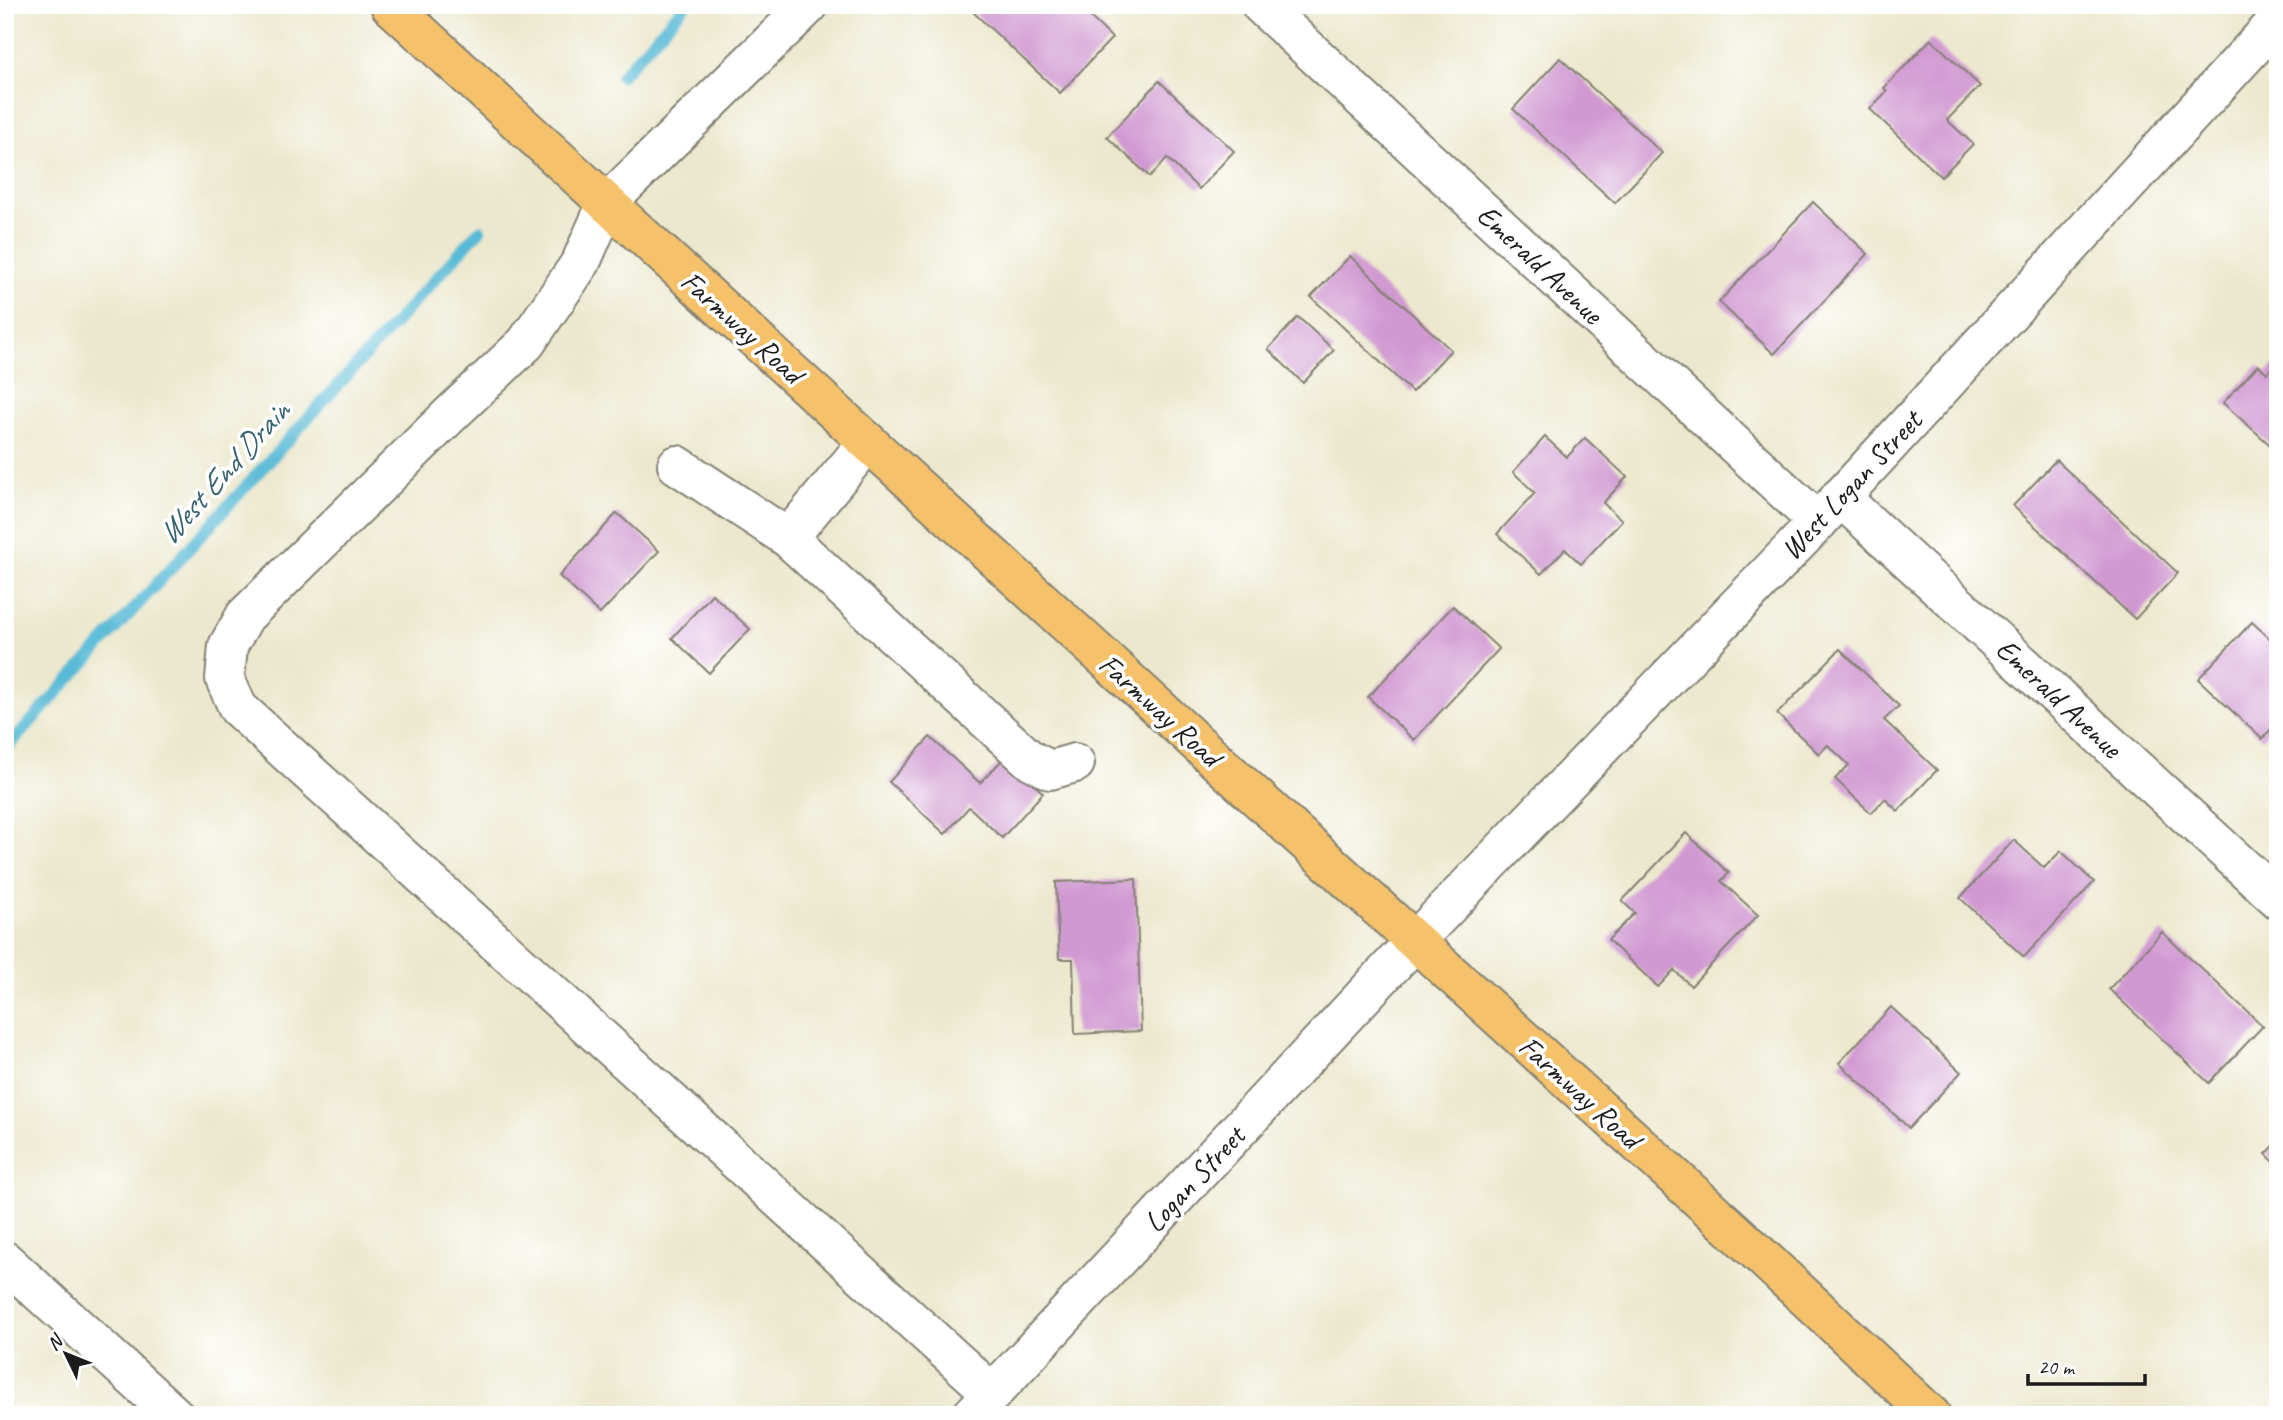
<svg xmlns="http://www.w3.org/2000/svg" width="2283" height="1420" font-family="Caveat,sans-serif">
  <rect width="100%" height="100%" fill="#fff"/>
  <filter id="ink" filterUnits="userSpaceOnUse"><feTurbulence type="fractalNoise" baseFrequency=".0143" numOctaves="2"/><feDisplacementMap in="SourceGraphic" scale="14" xChannelSelector="R" yChannelSelector="G"/><feConvolveMatrix kernelMatrix="1 2 1 2 8 2 1 2 1" color-interpolation-filters="sRGB"/></filter>
  <filter id="wash" filterUnits="userSpaceOnUse"><feTurbulence type="fractalNoise" baseFrequency=".00686" numOctaves="4" result="noise"/><feDisplacementMap in="SourceGraphic" scale="28" xChannelSelector="R" yChannelSelector="G"/><feGaussianBlur stdDeviation="1.57" result="paint"/><feColorMatrix in="noise" values="0 0 0 0 0 0 0 0 0 0 0 0 0 0 0 0 0 1.4 0 .05"/><feComposite in="paint" operator="in"/></filter>
  <g filter="url(#wash)">
    <rect width="100%" height="100%" fill="#ece8cd"/>
    <g fill="none" stroke-linecap="round" stroke-linejoin="round">
      <g stroke="#58bad6" stroke-width="12">
        <polyline points="621,76 685,5"/>
        <polyline points="5,750 480,230"/>
      </g>
    </g>
    <g id="blocks">
      <g fill="#d099d2">
        <polygon points="981,5 1078,5 1112,38 1060,93 974,13"/>
        <polygon points="1931,39 1980,86 1947,120 1973,144 1941,177 1870,109 1887,91 1884,88"/>
        <polygon points="1560,58 1662,153 1615,203 1513,109"/>
        <polygon points="1159,81 1234,151 1199,189 1167,158 1150,177 1107,137"/>
        <polygon points="1813,202 1868,254 1774,354 1719,302"/>
        <polygon points="1350,256 1451,350 1412,392 1311,297"/>
        <polygon points="1298,317 1334,350 1303,383 1268,349"/>
        <polygon points="2278,362 2278,452 2223,403 2258,365 2267,373"/>
        <polygon points="1545,437 1567,457 1585,438 1627,477 1603,503 1622,520 1581,564 1565,549 1541,574 1497,534 1535,493 1513,472"/>
        <polygon points="2056,460 2178,573 2135,619 2013,506"/>
        <polygon points="617,513 659,551 600,614 559,576"/>
        <polygon points="712,594 750,629 709,673 672,638"/>
        <polygon points="1453,606 1499,649 1414,740 1368,697"/>
        <polygon points="2252,622 2278,646 2278,722 2262,739 2198,679"/>
        <polygon points="1840,649 1899,706 1884,720 1937,770 1898,811 1885,799 1871,813 1835,779 1849,765 1828,745 1819,754 1777,714"/>
        <polygon points="930,737 980,783 1005,757 1043,793 1002,838 969,807 945,834 889,782"/>
        <polygon points="1686,833 1729,873 1721,881 1758,915 1691,986 1674,970 1658,987 1608,940 1635,913 1622,901"/>
        <polygon points="2014,840 2044,868 2061,851 2094,882 2024,957 1960,898"/>
        <polygon points="1136,879 1141,1031 1075,1034 1073,959 1059,959 1056,882"/>
        <polygon points="2162,932 2263,1026 2209,1083 2109,989"/>
        <polygon points="1891,1007 1961,1072 1909,1128 1839,1063"/>
        <polygon points="2278,1142 2278,1166 2266,1154"/>
      </g>
    </g>
  </g>
  <g filter="url(#ink)">
    <use href="#blocks" fill-opacity="0" stroke="#848274" stroke-width="2"/>
    <g fill="none" stroke-linecap="round" stroke-linejoin="round">
      <defs>
        <g id="minor">
          <polyline points="809,5 607,203 581,262 526,343 453,412 245,616 228,646 225,679 238,708 992,1393"/>
          <polyline points="1261,5 1818,522"/>
          <polyline points="677,465 788,538 1029,759 1050,770 1075,763"/>
          <polyline points="1840,497 2278,899"/>
          <polyline points="788,538 868,442"/>
          <polyline points="5,1261 174,1415"/>
          <polyline points="972,1415 1414,942 1818,522 2278,20"/>
        </g>
        <polyline id="major" points="390,5 1231,774 1743,1239 1931,1415"/>
      </defs>
      <use href="#minor" stroke="#848274" stroke-width="42"/>
      <use href="#major" stroke="#848274" stroke-width="42"/>
      <use href="#minor" stroke="#fff" stroke-width="38"/>
      <use href="#major" stroke="#f5c16b" stroke-width="38"/>
    </g>
  </g>
  <g text-anchor="middle" stroke-width="7" stroke-linejoin="round" paint-order="stroke">
    <g font-size="30" fill="#1c1c1c" stroke="#fff">
      <text transform="translate(1540 264) rotate(43)" y="10">Emerald Avenue</text>
      <text transform="translate(742 327) rotate(42)" y="10">Farmway Road</text>
      <text transform="translate(1851 485) rotate(-47)" y="10">West Logan Street</text>
      <text transform="translate(2059 698) rotate(43)" y="10">Emerald Avenue</text>
      <text transform="translate(1160 710) rotate(42)" y="10">Farmway Road</text>
      <text transform="translate(1580 1092) rotate(42)" y="10">Farmway Road</text>
      <text transform="translate(1194 1179) rotate(-47)" y="10">Logan Street</text>
    </g>
    <g font-size="32" font-style="italic" fill="#376370" stroke="#fff">
      <text transform="translate(223 472) rotate(-48)" y="11">West End Drain</text>
    </g>
  </g>
  <rect width="2283" height="1420" fill="none" stroke="#fff" stroke-width="28"/>
  <g transform="translate(66 1354) rotate(313)" stroke="#ffffff" stroke-width="5" paint-order="stroke">
  <path d="M0-5L12 26L0 18L-12 26Z" fill="#1c1c1c"/>
  <text y="-10" font-size="19" font-weight="bold" text-anchor="middle" fill="#1c1c1c">N</text>
  </g>
  <path d="M2028 1374v10h117v-10" fill="none" stroke="#1c1c1c" stroke-width="3.5"/>
  <text x="2038" y="1374" font-size="21" fill="#1c1c1c" stroke="#ffffff" stroke-width="5" paint-order="stroke">20 m</text>
</svg>
